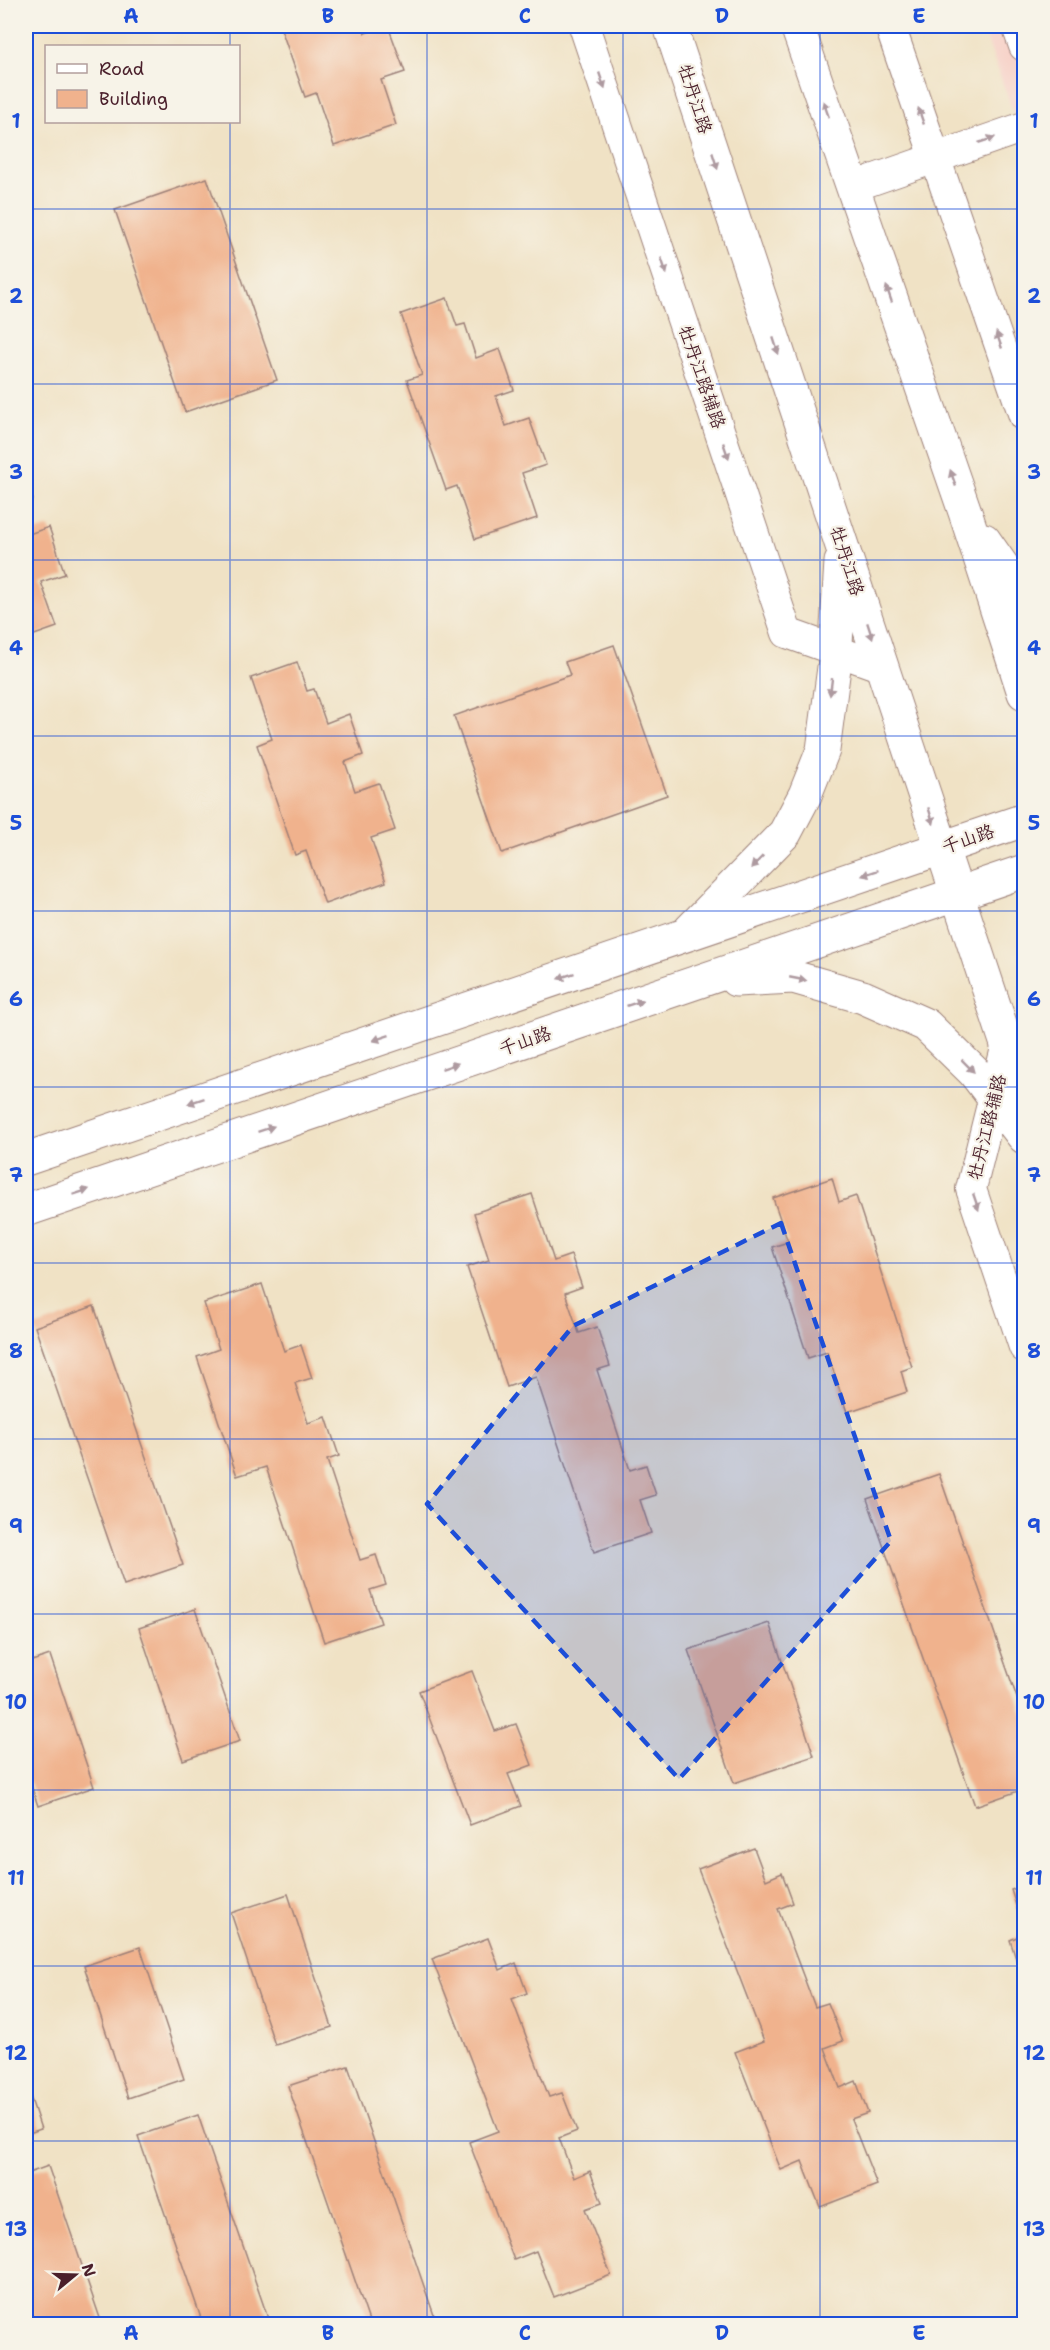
<svg xmlns="http://www.w3.org/2000/svg" width="1050" height="2350" font-family="'Shantell Sans','LXGW WenKai TC',sans-serif">
  <rect width="100%" height="100%" fill="#f7f3e8"/>
  <filter id="ink" filterUnits="userSpaceOnUse"><feTurbulence type="fractalNoise" baseFrequency=".0167" numOctaves="2"/><feDisplacementMap in="SourceGraphic" scale="12" xChannelSelector="R" yChannelSelector="G"/><feConvolveMatrix kernelMatrix="1 2 1 2 8 2 1 2 1" color-interpolation-filters="sRGB"/></filter>
  <filter id="wash" filterUnits="userSpaceOnUse"><feTurbulence type="fractalNoise" baseFrequency=".008" numOctaves="4" result="noise"/><feDisplacementMap in="SourceGraphic" scale="24" xChannelSelector="R" yChannelSelector="G"/><feGaussianBlur stdDeviation="1.35" result="paint"/><feColorMatrix in="noise" values="0 0 0 0 0 0 0 0 0 0 0 0 0 0 0 0 0 1.4 0 .05"/><feComposite in="paint" operator="in"/></filter>
  <g filter="url(#wash)">
    <rect width="100%" height="100%" fill="#f0e2c5"/>
    <polygon fill="#f7d1c8" points="982,26 1024,26 1024,142"/>
    <g id="blocks">
      <g fill="#f0b28d">
        <polygon points="280,26 363,26 365,33 388,26 405,72 381,80 396,125 334,146 316,93 305,97"/>
        <polygon points="207,178 277,380 185,412 115,210"/>
        <polygon points="447,298 457,326 465,324 476,358 500,349 514,390 496,396 506,426 529,418 546,465 522,473 537,518 475,539 457,486 446,490 407,380 422,375 401,314"/>
        <polygon points="26,479 33,500 26,503"/>
        <polygon points="49,527 65,574 41,582 57,627 26,638 26,535"/>
        <polygon points="614,645 667,795 502,853 454,716 570,675 565,662"/>
        <polygon points="297,662 307,691 314,689 326,723 349,714 363,755 345,762 355,791 379,783 395,830 371,838 386,882 325,904 306,851 295,855 257,745 272,739 251,678"/>
        <polygon points="832,1178 839,1202 856,1196 912,1367 901,1371 907,1392 847,1412 827,1352 808,1358 772,1247 788,1242 773,1198"/>
        <polygon points="532,1194 554,1261 571,1255 582,1287 565,1293 579,1333 597,1327 610,1366 597,1370 630,1470 646,1465 656,1495 640,1500 651,1533 594,1552 536,1377 507,1387 467,1267 489,1260 474,1213"/>
        <polygon points="262,1284 284,1351 301,1345 312,1378 295,1383 308,1423 326,1417 339,1456 327,1460 360,1560 376,1555 386,1585 370,1590 381,1623 324,1642 266,1467 237,1476 197,1357 219,1349 204,1303"/>
        <polygon points="94,1306 183,1565 124,1585 35,1327"/>
        <polygon points="939,1474 1024,1718 1024,1789 975,1806 867,1499"/>
        <polygon points="195,1609 240,1741 183,1760 139,1628"/>
        <polygon points="769,1623 814,1756 734,1783 688,1650"/>
        <polygon points="50,1655 94,1787 38,1806 26,1770 26,1663"/>
        <polygon points="472,1671 495,1731 516,1724 532,1765 508,1774 521,1806 470,1825 419,1691"/>
        <polygon points="754,1848 766,1880 782,1873 793,1903 778,1909 815,2007 828,2003 843,2041 825,2048 840,2088 856,2081 868,2113 851,2119 877,2185 820,2207 802,2161 781,2170 735,2052 764,2041 698,1869"/>
        <polygon points="1024,1885 1024,1930 1011,1890"/>
        <polygon points="288,1894 332,2027 275,2045 231,1913"/>
        <polygon points="1024,1934 1024,1984 1010,1940"/>
        <polygon points="488,1938 500,1970 516,1963 527,1993 512,1999 549,2097 562,2093 577,2131 559,2138 574,2178 590,2171 602,2203 585,2209 611,2275 554,2297 536,2251 514,2260 469,2142 498,2131 432,1959"/>
        <polygon points="140,1947 184,2079 128,2098 84,1966"/>
        <polygon points="348,2066 437,2324 370,2324 288,2086"/>
        <polygon points="26,2084 41,2129 26,2134"/>
        <polygon points="198,2115 270,2324 203,2324 138,2136"/>
        <polygon points="48,2166 102,2324 35,2324 26,2297 26,2174"/>
      </g>
    </g>
  </g>
  <g filter="url(#ink)">
    <use href="#blocks" fill-opacity="0" stroke="#9d8078" stroke-width="1.5"/>
    <g fill="none" stroke-linecap="round" stroke-linejoin="round">
      <defs>
        <g id="street">
          <polyline points="584,26 787,633 882,667"/>
          <polyline points="890,26 1024,416"/>
          <polyline points="1017,26 1024,46"/>
          <polyline points="852,187 1024,127"/>
          <polyline points="1007,1044 971,1189 1024,1347"/>
        </g>
        <g id="secondary">
          <polyline points="670,26 1024,1096"/>
          <polyline points="797,26 965,512 1024,693"/>
          <polyline points="984,540 1024,597"/>
          <polyline points="690,930 785,833 805,795 823,750 835,660 841,562"/>
          <polyline points="736,980 793,977 863,997 926,1025 974,1072 1024,1137"/>
          <polyline points="26,1159 1024,820"/>
          <polyline points="26,1210 1024,871"/>
        </g>
      </defs>
      <use href="#street" stroke="#9d8078" stroke-width="32"/>
      <use href="#secondary" stroke="#9d8078" stroke-width="35"/>
      <use href="#street" stroke="#fff" stroke-width="30"/>
      <use href="#secondary" stroke="#fff" stroke-width="33"/>
    </g>
    <defs><path id="oneway-solid" d="M-6-.8H1V-3.2L6.5 0L1 3.2V.8H-6Z" transform="scale(1.5)"/></defs>
    <g fill="#ae9aa0">
      <use href="#oneway-solid" transform="translate(602 81) rotate(71)"/>
      <use href="#oneway-solid" transform="translate(826 109) rotate(-109)"/>
      <use href="#oneway-solid" transform="translate(921 116) rotate(-109)"/>
      <use href="#oneway-solid" transform="translate(987 140) rotate(-19)"/>
      <use href="#oneway-solid" transform="translate(715 161) rotate(72)"/>
      <use href="#oneway-solid" transform="translate(664 266) rotate(71)"/>
      <use href="#oneway-solid" transform="translate(889 294) rotate(-109)"/>
      <use href="#oneway-solid" transform="translate(999 340) rotate(-109)"/>
      <use href="#oneway-solid" transform="translate(776 346) rotate(72)"/>
      <use href="#oneway-solid" transform="translate(726 451) rotate(71)"/>
      <use href="#oneway-solid" transform="translate(953 478) rotate(-109)"/>
      <use href="#oneway-solid" transform="translate(870 631) rotate(72)"/>
      <use href="#oneway-solid" transform="translate(831 687) rotate(97)"/>
      <use href="#oneway-solid" transform="translate(931 816) rotate(72)"/>
      <use href="#oneway-solid" transform="translate(757 862) rotate(134)"/>
      <use href="#oneway-solid" transform="translate(870 873) rotate(161)"/>
      <use href="#oneway-solid" transform="translate(566 976) rotate(161)"/>
      <use href="#oneway-solid" transform="translate(798 979) rotate(11)"/>
      <use href="#oneway-solid" transform="translate(635 1003) rotate(-19)"/>
      <use href="#oneway-solid" transform="translate(381 1038) rotate(161)"/>
      <use href="#oneway-solid" transform="translate(450 1066) rotate(-19)"/>
      <use href="#oneway-solid" transform="translate(968 1066) rotate(45)"/>
      <use href="#oneway-solid" transform="translate(196 1101) rotate(161)"/>
      <use href="#oneway-solid" transform="translate(266 1129) rotate(-19)"/>
      <use href="#oneway-solid" transform="translate(81 1192) rotate(-19)"/>
      <use href="#oneway-solid" transform="translate(976 1202) rotate(71)"/>
    </g>
  </g>
  <path fill="#1d4ed8" fill-opacity="0.2" stroke="#1d4ed8" stroke-width="4.5" stroke-dasharray="12 8" stroke-linejoin="round" d="M781,1223L891,1541L679,1779L427,1504L573,1326Z"/>
  <path fill="none" stroke="#1d4ed8" stroke-width="1.5" stroke-opacity="0.55" d="M230,26V46M427,26V2324M623,26V2324M820,26V2324M230,122V2324M26,209H1024M26,384H1024M26,560H1024M26,736H1024M26,911H1024M26,1087H1024M26,1263H1024M26,1439H1024M26,1614H1024M26,1790H1024M26,1966H1024M26,2141H1024"/>
  <g text-anchor="middle" stroke-width="4.5" stroke-linejoin="round" paint-order="stroke">
    <g font-size="18" fill="#4a1f2b" stroke="#f7f3e8">
      <text transform="translate(695 99) rotate(72)" y="6">牡丹江路</text>
      <text transform="translate(702 377) rotate(71)" y="6">牡丹江路辅路</text>
      <text transform="translate(847 561) rotate(72)" y="6">牡丹江路</text>
      <text transform="translate(968 839) rotate(-19)" y="6">千山路</text>
      <text transform="translate(525 1041) rotate(-19)" y="6">千山路</text>
      <text transform="translate(987 1127) rotate(-76)" y="6">牡丹江路辅路</text>
    </g>
  </g>
  <rect width="1050" height="2350" fill="none" stroke="#f7f3e8" stroke-width="66"/>
  <rect x="45" y="45" width="195" height="78" fill="#f7f3e8" stroke="#b29e9c" stroke-width="1.5"/>
  <rect x="57" y="64" width="30" height="9" fill="#ffffff" stroke="#b29e9c" stroke-width="1.5"/>
  <text x="99" y="75" font-size="18" fill="#4a1f2b">Road</text>
  <rect x="57" y="90" width="30" height="18" fill="#f0b28d" stroke="#b29e9c" stroke-width="1.5"/>
  <text x="99" y="105" font-size="18" fill="#4a1f2b">Building</text>
  <g transform="translate(75 2275) rotate(71)" stroke="#f7f3e8" stroke-width="4.5" paint-order="stroke">
  <path d="M0-4.5L10 22L0 15L-10 22Z" fill="#4a1f2b"/>
  <text y="-9" font-size="16" font-weight="bold" text-anchor="middle" fill="#4a1f2b">N</text>
  </g>
  <rect x="33" y="33" width="984" height="2284" fill="none" stroke="#1d4ed8" stroke-width="2"/>
  <g font-size="20" text-anchor="middle" font-weight="bold" fill="#1d4ed8">
    <text x="131" y="23">A</text>
    <text x="328" y="23">B</text>
    <text x="525" y="23">C</text>
    <text x="722" y="23">D</text>
    <text x="919" y="23">E</text>
    <text x="16" y="128">1</text>
    <text x="1034" y="128">1</text>
    <text x="16" y="303">2</text>
    <text x="1034" y="303">2</text>
    <text x="16" y="479">3</text>
    <text x="1034" y="479">3</text>
    <text x="16" y="655">4</text>
    <text x="1034" y="655">4</text>
    <text x="16" y="830">5</text>
    <text x="1034" y="830">5</text>
    <text x="16" y="1006">6</text>
    <text x="1034" y="1006">6</text>
    <text x="16" y="1182">7</text>
    <text x="1034" y="1182">7</text>
    <text x="16" y="1358">8</text>
    <text x="1034" y="1358">8</text>
    <text x="16" y="1533">9</text>
    <text x="1034" y="1533">9</text>
    <text x="16" y="1709">10</text>
    <text x="1034" y="1709">10</text>
    <text x="16" y="1885">11</text>
    <text x="1034" y="1885">11</text>
    <text x="16" y="2060">12</text>
    <text x="1034" y="2060">12</text>
    <text x="16" y="2236">13</text>
    <text x="1034" y="2236">13</text>
    <text x="131" y="2340">A</text>
    <text x="328" y="2340">B</text>
    <text x="525" y="2340">C</text>
    <text x="722" y="2340">D</text>
    <text x="919" y="2340">E</text>
  </g>
</svg>
